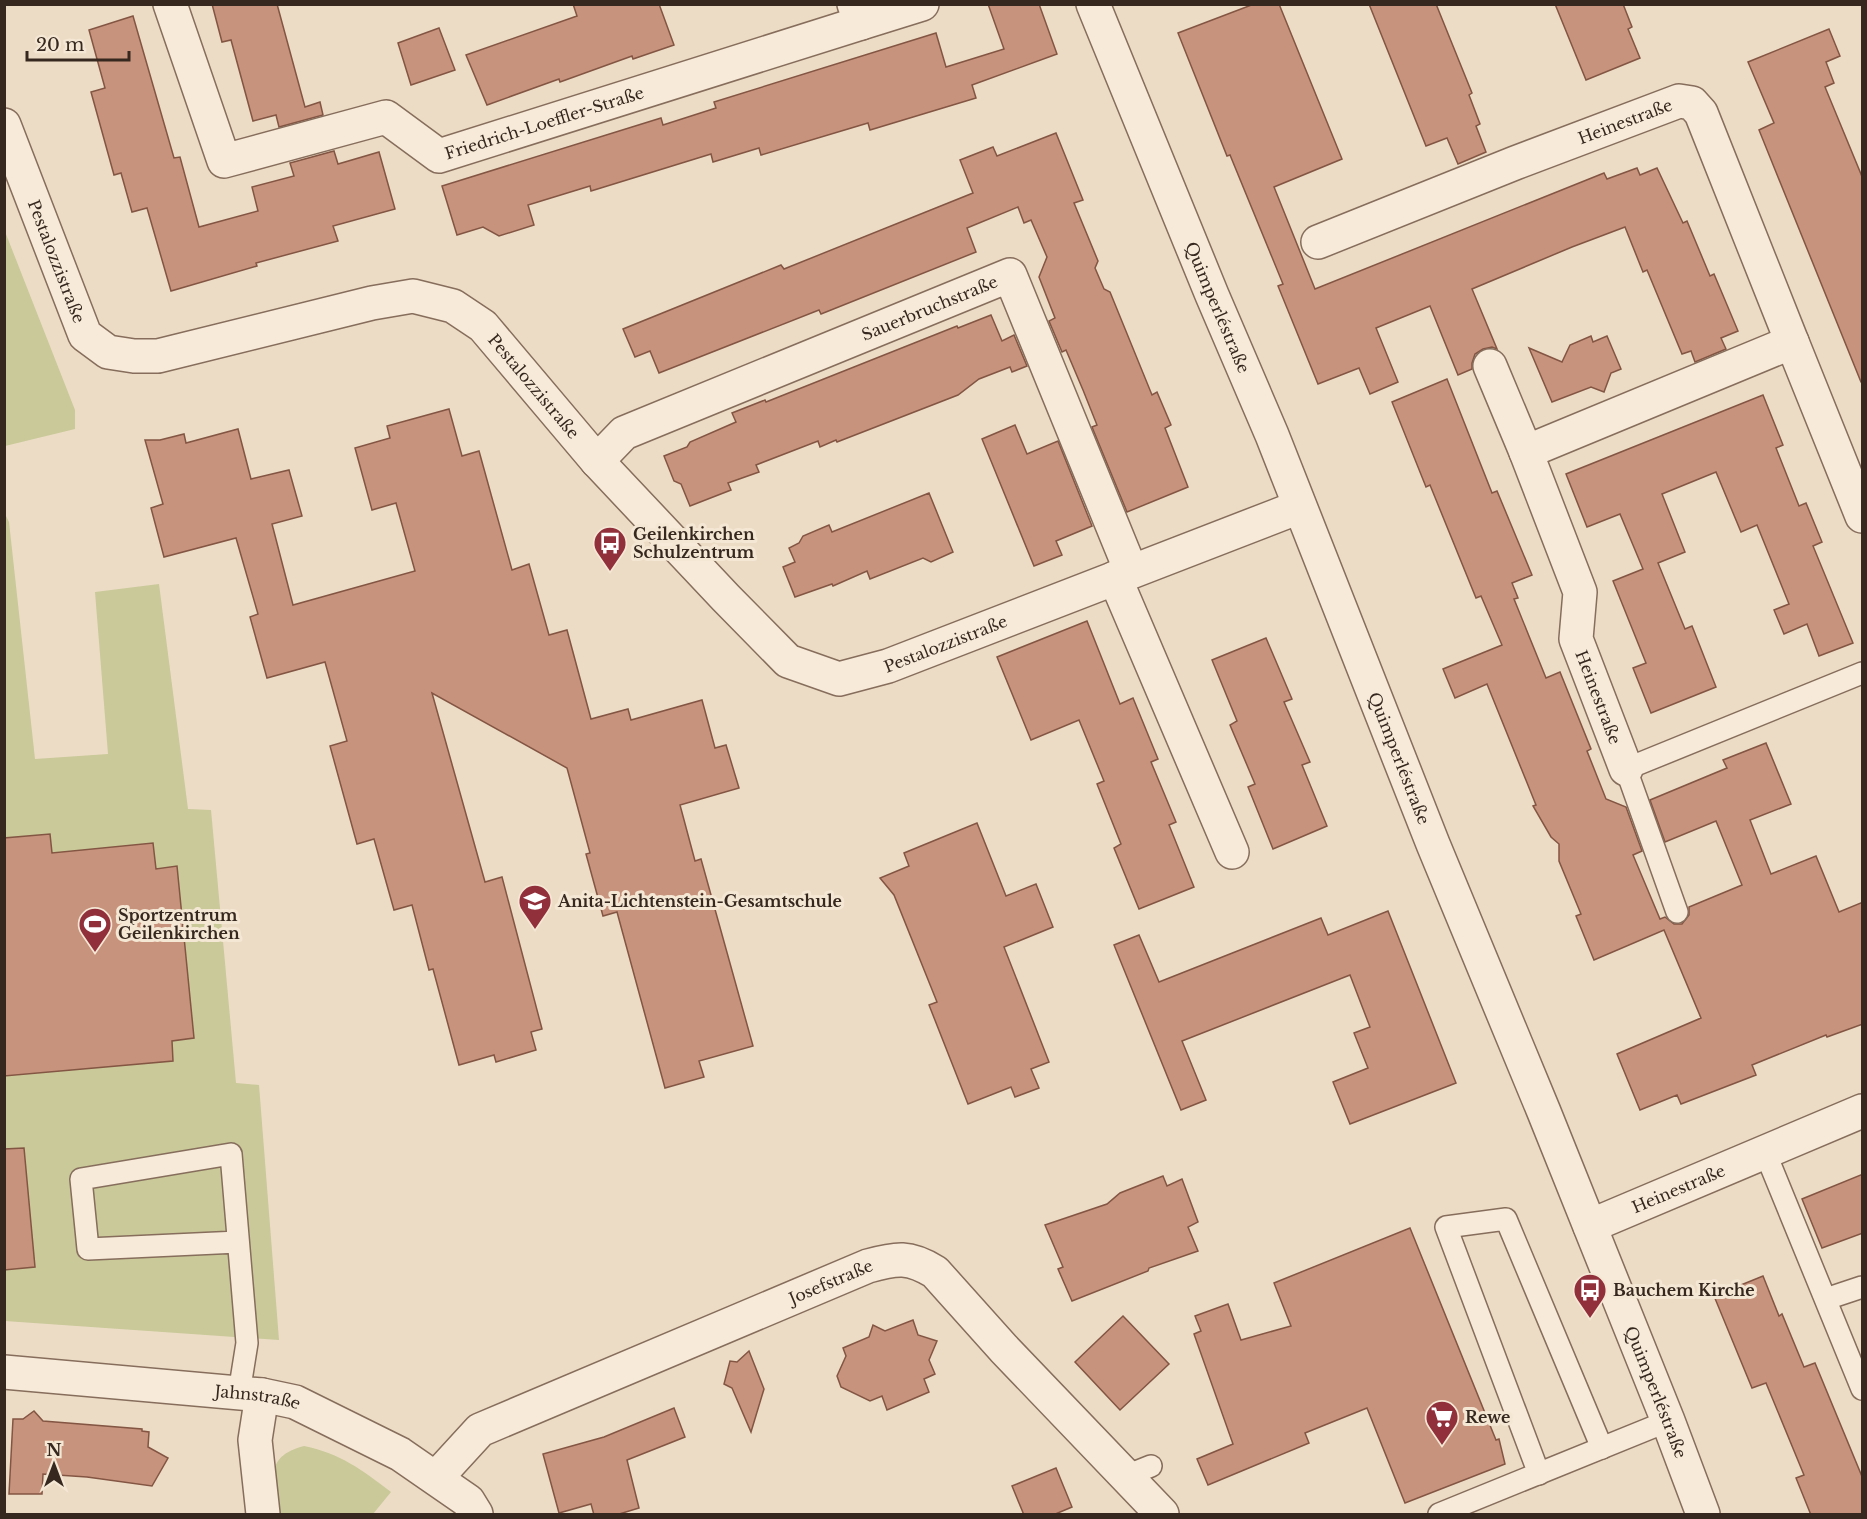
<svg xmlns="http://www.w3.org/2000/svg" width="1867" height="1519" font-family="'Libre Baskerville',serif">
  <rect width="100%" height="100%" fill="#ecdcc5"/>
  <g fill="#c9c999">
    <polygon points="4,229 75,410 75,429 5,446"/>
    <polygon points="4,512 9,522 35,759 108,754 95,592 159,584 188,809 211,810 236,1083 259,1085 279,1340 5,1321"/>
    <path d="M304,1446C341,1454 361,1469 391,1492L373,1514H281C274,1482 262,1457 304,1446Z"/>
  </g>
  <g fill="#c8937d" stroke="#835543" stroke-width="1.5">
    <polygon points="212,4 277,4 305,107 320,102 323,115 279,127 276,115 253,121 231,40 222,42"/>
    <polygon points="573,4 659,4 674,45 633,59 632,56 560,82 559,79 487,105 466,55 577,16"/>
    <polygon points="988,4 1039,4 1057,54 972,85 976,98 870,130 868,123 761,155 759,148 713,162 711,154 591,191 590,186 528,205 534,225 499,236 483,227 457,235 442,186 661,118 663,125 716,108 714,102 936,33 946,67 1004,49"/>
    <polygon points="1254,4 1279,4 1342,159 1274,187 1315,289 1604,173 1607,179 1637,168 1640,175 1657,168 1683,223 1687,221 1710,276 1714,274 1738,331 1721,338 1726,349 1695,362 1691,351 1682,354 1647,270 1643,272 1625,227 1572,247 1472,289 1497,349 1492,347 1483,349 1475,354 1472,363 1472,369 1458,375 1430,306 1376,328 1398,382 1370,394 1359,368 1318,384 1278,286 1283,284 1230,155 1227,156 1178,33"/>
    <polygon points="1369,4 1436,4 1472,93 1469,95 1480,124 1476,126 1486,152 1458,164 1447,138 1426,146"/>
    <polygon points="1555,4 1623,4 1632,27 1628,29 1640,58 1586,80"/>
    <polygon points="133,16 174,158 180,157 199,227 258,211 252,187 294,176 290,163 334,151 338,164 379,152 395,209 333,226 338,241 256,263 257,266 171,291 147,208 132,212 121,173 114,175 91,92 105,88 89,30"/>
    <polygon points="439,28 455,70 411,85 398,43"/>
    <polygon points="1829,29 1840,56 1826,62 1834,83 1825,87 1863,179 1863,382 1861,382 1759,130 1774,123 1748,62"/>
    <polygon points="1056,133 1083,200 1074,203 1098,261 1095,268 1104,289 1110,292 1152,395 1157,392 1171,425 1165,428 1188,487 1127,512 1092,427 1097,425 1083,390 1066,350 1062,352 1049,321 1055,318 1039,277 1047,257 1031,220 1024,223 1018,207 967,228 976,252 821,314 819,310 659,373 650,351 635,357 623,329 781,265 784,269 973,193 960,160 993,147 997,156"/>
    <polygon points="991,315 1002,341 1014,335 1027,366 1012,372 1010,367 979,379 958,395 837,442 836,440 820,447 818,441 756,465 759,472 728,483 731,490 690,506 681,484 674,481 664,456 687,447 690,442 736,422 732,413 765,400 766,402 957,326 958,328"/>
    <polygon points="1591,336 1593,342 1607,336 1621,369 1611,373 1604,392 1591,387 1552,402 1529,348 1562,362 1570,345"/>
    <polygon points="1447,379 1492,493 1497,491 1532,575 1512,583 1518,598 1514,599 1546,678 1560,672 1591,749 1587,751 1606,799 1626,807 1642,851 1633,855 1660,919 1665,917 1674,924 1682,924 1689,915 1689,907 1742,885 1716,821 1665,842 1650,800 1727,768 1723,760 1766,743 1791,804 1750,820 1771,874 1816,856 1839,912 1863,902 1863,1024 1827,1037 1826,1035 1752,1065 1756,1075 1681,1104 1677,1095 1640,1110 1617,1054 1701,1018 1664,930 1594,960 1576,916 1581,914 1559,861 1559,844 1551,837 1533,806 1536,805 1487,684 1455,698 1443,669 1502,645 1481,596 1476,598 1430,485 1426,487 1392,402"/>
    <polygon points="1763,395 1783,445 1776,448 1799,506 1806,503 1822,542 1813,546 1853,643 1819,656 1807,624 1784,634 1774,610 1789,604 1757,525 1741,532 1716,472 1662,494 1685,552 1658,563 1685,629 1692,626 1716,687 1651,713 1633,668 1646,663 1613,581 1643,569 1620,514 1587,527 1566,474"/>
    <polygon points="449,409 462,456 479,451 512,570 529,564 549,635 567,630 591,719 628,709 631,720 702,700 715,748 726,745 739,788 680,805 695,861 701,859 753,1046 699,1061 704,1077 665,1088 617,912 603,916 586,854 590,853 567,768 432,693 485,882 502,877 542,1029 531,1032 536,1050 496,1062 494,1055 459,1065 433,969 429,970 412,905 394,910 374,839 357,844 330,746 347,741 325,662 267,678 250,617 258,614 236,538 164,557 151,508 163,504 145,440 160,440 184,434 186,443 238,429 251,479 289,470 302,516 272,524 293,605 415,571 396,503 372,510 355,448 390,438 387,426"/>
    <polygon points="1015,425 1027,454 1058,441 1092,526 1056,541 1062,555 1034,566 982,439"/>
    <polygon points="929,493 953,552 931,562 923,558 870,579 867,571 833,586 832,584 795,597 783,567 795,562 789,548 799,543 803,536 829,525 832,532"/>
    <polygon points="1087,621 1120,704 1133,698 1158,759 1151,762 1176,822 1169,825 1194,887 1139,909 1114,848 1121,844 1097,784 1104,781 1079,720 1031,740 997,657"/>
    <polygon points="1266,638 1292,699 1284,702 1310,762 1302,765 1327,826 1273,849 1248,787 1255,784 1230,725 1237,721 1212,660"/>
    <polygon points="977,823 1006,896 1036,884 1053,927 1004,947 1049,1062 1031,1069 1039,1088 1015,1097 1011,1087 968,1104 929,1005 937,1002 894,895 880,878 909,866 904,853"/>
    <polygon points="50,834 52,853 153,843 156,869 177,866 194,1038 172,1041 173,1061 4,1076 4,838"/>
    <polygon points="1388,911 1456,1083 1350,1124 1333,1082 1368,1068 1354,1033 1370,1027 1350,975 1182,1041 1206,1100 1181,1110 1114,945 1139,935 1159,982 1321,918 1328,935"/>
    <polygon points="24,1148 35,1267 4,1270 4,1149"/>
    <polygon points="1863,1174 1863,1233 1822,1248 1802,1199"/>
    <polygon points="1163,1176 1167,1186 1182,1179 1198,1222 1188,1227 1198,1251 1149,1268 1148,1271 1072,1301 1058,1269 1063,1267 1045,1225 1107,1204 1120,1193"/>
    <polygon points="1410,1228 1496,1440 1499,1439 1505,1464 1405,1503 1367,1408 1305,1433 1309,1443 1208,1485 1197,1459 1233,1444 1194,1334 1201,1331 1195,1316 1228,1304 1241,1340 1291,1326 1274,1283"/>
    <polygon points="1763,1276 1779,1316 1782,1314 1804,1367 1815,1363 1863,1479 1863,1515 1811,1515 1796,1478 1804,1475 1766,1383 1752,1388 1714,1296"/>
    <polygon points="1123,1316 1169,1364 1120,1410 1075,1362"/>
    <polygon points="913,1320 918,1335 937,1341 929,1360 935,1374 924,1379 929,1392 887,1410 882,1396 870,1401 841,1387 837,1376 846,1356 843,1348 869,1337 873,1325 885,1331"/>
    <polygon points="749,1351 764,1389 751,1432 732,1388 724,1384 730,1361 737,1362"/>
    <polygon points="674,1408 685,1437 627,1460 639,1508 616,1515 594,1515 591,1504 559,1513 543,1454 604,1437"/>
    <polygon points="34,1411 43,1421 142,1429 142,1431 149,1432 148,1447 168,1458 152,1486 87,1477 43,1474 42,1494 9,1494 13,1419 23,1419"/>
    <polygon points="1056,1468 1072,1507 1053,1515 1024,1515 1012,1486"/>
  </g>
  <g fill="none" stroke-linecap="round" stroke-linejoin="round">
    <defs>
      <g id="service">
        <polyline points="1677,912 1626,769 1862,673"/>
        <polyline points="1765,1152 1862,1389"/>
        <polyline points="238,1242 88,1249 81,1179 231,1154 247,1343 239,1393"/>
        <polyline points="1826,1299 1862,1287"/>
        <polyline points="1539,1474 1446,1227 1506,1219 1602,1448"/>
        <polyline points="1126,1476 1151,1466"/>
        <polyline points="1439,1514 1668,1421"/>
      </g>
      <g id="minor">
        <path id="s1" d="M170,4L224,161L386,117L439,156L861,23L854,4"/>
        <path id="s2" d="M1093,4L1212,295L1272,435L1433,844L1544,1112L1668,1421L1703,1514"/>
        <polyline points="861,23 922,4"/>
        <path id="s3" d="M4,125L85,335L108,352L134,356H158L372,303L413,296L453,306L483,326L597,461L726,598L788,661L839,679L888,666L1299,507"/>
        <path id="s4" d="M1318,242L1515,163L1679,101L1692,103L1701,113L1792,342L1526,452L1580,592L1576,639L1626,769"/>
        <polyline points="1792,342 1862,516"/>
        <polyline points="1490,366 1526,452"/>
        <path id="s5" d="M597,461L624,433L1010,275L1131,571"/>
        <polyline points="1115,578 1232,852"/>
        <path id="s6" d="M1590,1226L1862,1111"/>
        <path id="s7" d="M4,1372L262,1395L295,1402L400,1454L468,1501L476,1514"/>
        <polyline points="262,1395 255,1440 263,1514"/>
        <path id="s8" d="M436,1478L480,1430L868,1266C897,1258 909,1256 935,1272L1004,1349L1162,1514"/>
      </g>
    </defs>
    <use href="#service" stroke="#866d5c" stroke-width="24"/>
    <use href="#minor" stroke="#866d5c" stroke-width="36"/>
    <use href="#service" stroke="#f7ead8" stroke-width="21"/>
    <use href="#minor" stroke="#f7ead8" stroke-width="33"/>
  </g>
  <defs>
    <symbol id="bus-pin" viewBox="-11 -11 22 30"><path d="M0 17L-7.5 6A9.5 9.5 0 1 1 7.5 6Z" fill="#912f3b" stroke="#f4e7d4"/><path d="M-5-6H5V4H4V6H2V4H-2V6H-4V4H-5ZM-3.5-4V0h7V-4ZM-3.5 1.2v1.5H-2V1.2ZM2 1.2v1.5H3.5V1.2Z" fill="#fff"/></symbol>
    <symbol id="school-pin" viewBox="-11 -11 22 30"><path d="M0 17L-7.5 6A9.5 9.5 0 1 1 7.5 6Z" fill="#912f3b" stroke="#f4e7d4"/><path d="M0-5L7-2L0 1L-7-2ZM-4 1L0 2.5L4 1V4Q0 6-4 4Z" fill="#fff"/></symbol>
    <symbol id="stadium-pin" viewBox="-11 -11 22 30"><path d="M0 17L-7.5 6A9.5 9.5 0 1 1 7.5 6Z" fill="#912f3b" stroke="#f4e7d4"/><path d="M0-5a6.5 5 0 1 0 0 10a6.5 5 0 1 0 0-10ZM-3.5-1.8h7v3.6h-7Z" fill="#fff"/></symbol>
    <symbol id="supermarket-pin" viewBox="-11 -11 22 30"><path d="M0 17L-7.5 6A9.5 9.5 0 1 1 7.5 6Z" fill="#912f3b" stroke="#f4e7d4"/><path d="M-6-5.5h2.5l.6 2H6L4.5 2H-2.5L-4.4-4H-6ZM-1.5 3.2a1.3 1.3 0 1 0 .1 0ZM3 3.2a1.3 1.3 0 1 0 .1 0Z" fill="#fff"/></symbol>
  </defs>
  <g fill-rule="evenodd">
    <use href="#bus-pin" x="591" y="524" width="38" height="52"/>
    <use href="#school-pin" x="516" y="882" width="38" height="52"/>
    <use href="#stadium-pin" x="76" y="905" width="38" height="52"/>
    <use href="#bus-pin" x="1571" y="1271" width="38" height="52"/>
    <use href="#supermarket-pin" x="1423" y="1398" width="38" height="52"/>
  </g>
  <g text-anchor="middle" stroke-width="6" stroke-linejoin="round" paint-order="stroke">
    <g font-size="16" fill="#36281f" stroke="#f4e7d4">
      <text dy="6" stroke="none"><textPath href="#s4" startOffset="330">Heinestraße</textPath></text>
      <text dy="6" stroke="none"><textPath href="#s1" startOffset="510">Friedrich-Loeffler-Straße</textPath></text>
      <text dy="6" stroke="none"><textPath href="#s3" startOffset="146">Pestalozzistraße</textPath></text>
      <text dy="6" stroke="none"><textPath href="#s5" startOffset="369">Sauerbruchstraße</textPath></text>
      <text dy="6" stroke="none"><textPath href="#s2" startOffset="328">Quimperléstraße</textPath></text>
      <text dy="6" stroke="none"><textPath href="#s3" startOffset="722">Pestalozzistraße</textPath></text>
      <text dy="6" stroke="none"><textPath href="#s3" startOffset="1263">Pestalozzistraße</textPath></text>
      <text dy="6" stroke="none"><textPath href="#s4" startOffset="1208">Heinestraße</textPath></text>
      <text dy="6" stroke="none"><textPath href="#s2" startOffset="814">Quimperléstraße</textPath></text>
      <text dy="6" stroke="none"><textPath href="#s6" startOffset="96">Heinestraße</textPath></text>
      <text dy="6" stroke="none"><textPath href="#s8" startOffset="446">Josefstraße</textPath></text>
      <text dy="6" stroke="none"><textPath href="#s2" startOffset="1498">Quimperléstraße</textPath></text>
      <text dy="6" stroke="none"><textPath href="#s7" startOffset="255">Jahnstraße</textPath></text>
    </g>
    <g font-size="16" font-weight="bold" fill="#36281f" stroke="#f4e7d4" text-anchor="start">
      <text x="633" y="540">Geilenkirchen<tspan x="633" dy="18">Schulzentrum</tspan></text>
      <text x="558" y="907">Anita-Lichtenstein-Gesamtschule</text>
      <text x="118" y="921">Sportzentrum<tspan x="118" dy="18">Geilenkirchen</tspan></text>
      <text x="1613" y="1296">Bauchem Kirche</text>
      <text x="1465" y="1423">Rewe</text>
    </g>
  </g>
  <rect width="1867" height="1519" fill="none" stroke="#36281f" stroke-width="12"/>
  <g transform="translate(54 1465)" stroke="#f4e7d4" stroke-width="4.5" paint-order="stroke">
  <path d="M0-4.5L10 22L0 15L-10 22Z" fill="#36281f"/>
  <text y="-9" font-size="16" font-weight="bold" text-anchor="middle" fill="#36281f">N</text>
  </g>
  <path d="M27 51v9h102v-9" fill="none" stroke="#36281f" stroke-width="3"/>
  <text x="36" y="51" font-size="18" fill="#36281f" stroke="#f4e7d4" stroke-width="4.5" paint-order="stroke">20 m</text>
</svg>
